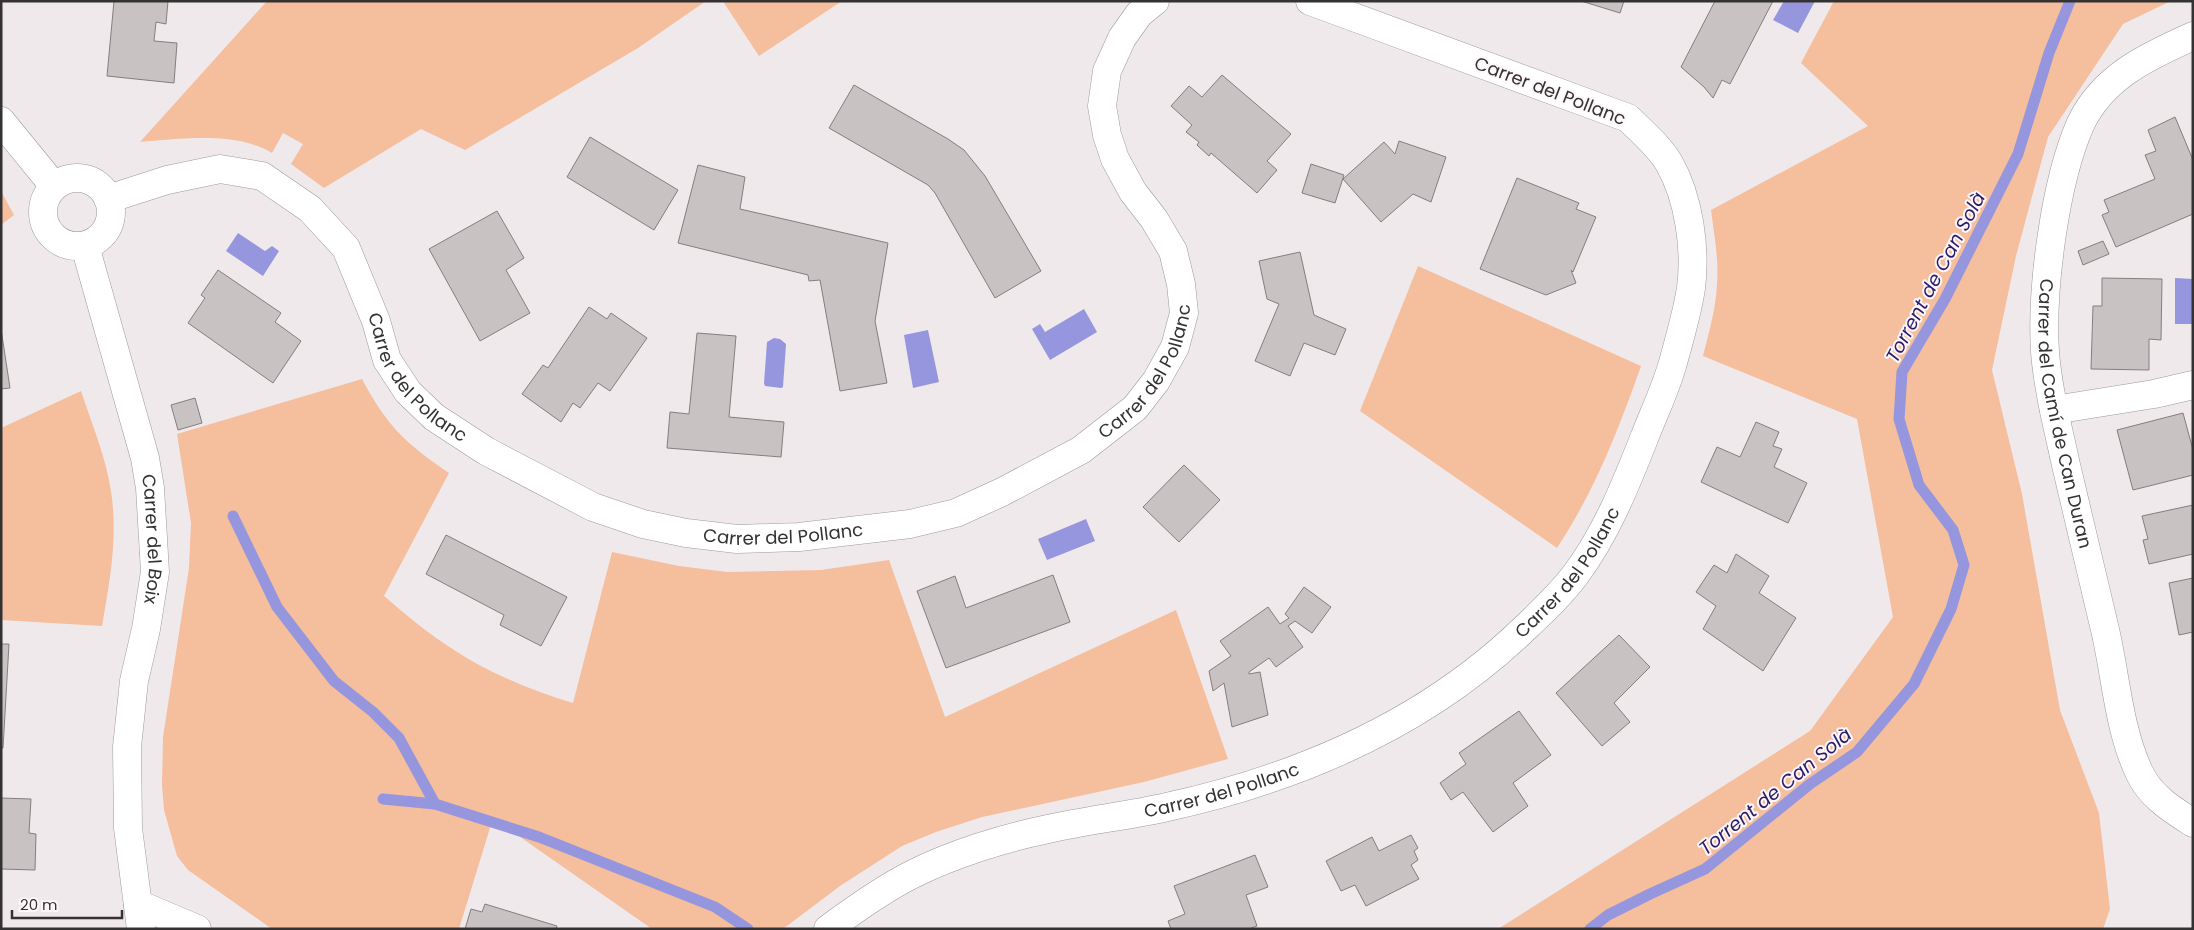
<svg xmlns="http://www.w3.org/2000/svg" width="2194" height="930" font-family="Poppins,sans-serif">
  <rect width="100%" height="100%" fill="#efe9ec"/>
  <g fill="#f5be9d">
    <path d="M267,1H706L638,48L465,150L421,129L324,188L291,164L303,144L283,133L272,153C236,131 180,139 140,142Z"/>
    <polygon points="727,1 842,1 759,56 724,3"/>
    <path d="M1834,1H2171L2123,24L2048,137L2016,256L1992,370L2022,494L2060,710L2099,813L2110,909L2103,929H1498L1810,731L1893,617L1857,419L1703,356C1709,332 1716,308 1717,284C1719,259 1714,234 1711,210L1868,126L1801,63Z"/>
    <polygon points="1,191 14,215 1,225"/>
    <path d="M1418,266L1641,366C1618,431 1595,490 1557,548L1360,411Z"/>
    <path d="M362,379C387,426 405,443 449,473L384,596C406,615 429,634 454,650C489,673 533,691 573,703L612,552L679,566L727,572L821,570L889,560L945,717L1176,610L1228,759L1144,782L982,817L936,832L902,846L840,886L783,929H652L493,818L459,929H272L188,870L177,856L164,810L162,785L163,737L189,568L191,523L177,434Z"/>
    <path d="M81,391C92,424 106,458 111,491C118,537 110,581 102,626L1,620V428Z"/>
  </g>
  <g fill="#9596dd">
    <polygon points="1784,1 1815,1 1798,33 1773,20"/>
    <polygon points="238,233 265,251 272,246 279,251 263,276 226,251"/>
    <polygon points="2175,278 2193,279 2193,324 2175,324"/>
    <polygon points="1084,309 1097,332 1050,360 1032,329 1040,324 1045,332"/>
    <polygon points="928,330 939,382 913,388 904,335"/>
    <polygon points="774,338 780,339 786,344 783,387 781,388 765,386 764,383 767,342"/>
    <polygon points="1086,519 1095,541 1047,560 1038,539"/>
  </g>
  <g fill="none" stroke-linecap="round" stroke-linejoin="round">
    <g stroke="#9596dd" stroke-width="11">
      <polyline points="233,516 277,607 334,681 373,712 399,738 435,804"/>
      <polyline points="383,799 435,804 539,837 715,907 748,929"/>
      <polyline points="1590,929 1608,915 1650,894 1705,869 1810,784 1857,752 1914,684 1951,609 1964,565 1953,530 1919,485 1899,419 1902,372 1945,299 2018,154 2049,53 2070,1"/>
    </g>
  </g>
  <g fill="#c9c2c2" stroke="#847e7e">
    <polygon points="114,1 168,1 166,24 156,22 154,41 177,43 174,83 107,76"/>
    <polygon points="1581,1 1624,1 1620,13"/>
    <polygon points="1715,1 1773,1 1730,84 1722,80 1713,98 1704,87 1681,67"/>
    <polygon points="1222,75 1291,134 1267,161 1277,170 1257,193 1211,153 1209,156 1197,145 1199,142 1186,132 1192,125 1171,106 1189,86 1202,97"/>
    <polygon points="854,85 948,139 964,150 985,176 1041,271 995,298 935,193 928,185 829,128"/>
    <polygon points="2175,117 2193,160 2193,214 2116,247 2102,215 2109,212 2104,200 2155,179 2145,155 2156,151 2148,130"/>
    <polygon points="590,137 678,190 654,230 567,177"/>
    <polygon points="1399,141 1446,157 1431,202 1413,194 1381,222 1343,179 1384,142 1395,154"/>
    <polygon points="1311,164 1344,175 1335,203 1302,193"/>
    <polygon points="698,165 745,177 740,209 888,243 875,321 887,383 840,391 820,280 809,281 808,275 678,243"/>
    <polygon points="1517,178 1579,203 1576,209 1596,217 1573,272 1571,270 1576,283 1546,295 1480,269"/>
    <polygon points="497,211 524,258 506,270 530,313 480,341 429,249"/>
    <polygon points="2103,241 2109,254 2083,265 2078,251"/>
    <polygon points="1300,252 1314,315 1346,329 1335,355 1304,343 1290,376 1255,361 1279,304 1267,299 1259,261"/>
    <polygon points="218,270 281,313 275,322 301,341 273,383 188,323 205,298 201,295"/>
    <polygon points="2102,278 2162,279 2161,340 2149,339 2149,370 2091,369 2093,306 2102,306"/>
    <polygon points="589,307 607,319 611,313 647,338 610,391 598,383 580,408 573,403 561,422 522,394 543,365 548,368"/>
    <polygon points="1,329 10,388 1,389"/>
    <polygon points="697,333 736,336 729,417 784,422 781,457 667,448 670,412 689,414"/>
    <polygon points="195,398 202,423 178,430 171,405"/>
    <polygon points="2183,413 2193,450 2193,475 2133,490 2117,430"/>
    <polygon points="1756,422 1779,432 1773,446 1782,449 1774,467 1807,483 1788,523 1701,482 1717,447 1740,457"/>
    <polygon points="1184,465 1220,500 1179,542 1143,507"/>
    <polygon points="2193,505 2193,554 2149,564 2143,540 2148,539 2142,516"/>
    <polygon points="446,535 567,597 541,646 500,625 504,615 426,574"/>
    <polygon points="1736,554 1769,576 1759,593 1796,618 1763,671 1703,629 1716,606 1696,592 1714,565 1727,573"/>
    <polygon points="1053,575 1070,622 946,668 917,591 955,576 966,608"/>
    <polygon points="2193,578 2193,632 2179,635 2169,583"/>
    <polygon points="1304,587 1331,607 1312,633 1295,621 1288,626 1303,647 1276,667 1269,658 1249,672 1249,674 1260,672 1268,715 1232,727 1224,683 1213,691 1209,671 1231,656 1220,641 1268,607 1280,624 1289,618 1285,614"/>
    <polygon points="1619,635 1650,667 1614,703 1630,722 1602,746 1556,693"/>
    <polygon points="1,644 9,644 3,748 1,748"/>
    <polygon points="1519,711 1551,755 1513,783 1528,806 1493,832 1463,792 1451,800 1440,783 1466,764 1459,753"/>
    <polygon points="1,798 31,799 29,833 36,834 35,870 1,869"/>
    <polygon points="1411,835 1418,848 1414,851 1418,860 1411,865 1419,879 1366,906 1355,885 1341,891 1326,861 1372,837 1379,851"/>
    <polygon points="1255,855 1268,887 1246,895 1257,926 1249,929 1171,929 1168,921 1185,914 1174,886"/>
    <polygon points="485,904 557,926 556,929 465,929 471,909 482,912"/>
  </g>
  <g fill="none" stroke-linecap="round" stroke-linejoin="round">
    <defs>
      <g id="minor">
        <path id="s1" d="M2193,36C2148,56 2102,77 2080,125C2055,183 2041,288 2045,352C2048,390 2058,428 2066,465C2079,521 2093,578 2106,634C2116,679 2119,729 2139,772C2150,796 2171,809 2193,823"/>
        <polyline points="1,121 54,186"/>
        <circle cx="77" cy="212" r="34"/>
        <path id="s2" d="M108,199L167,180L220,169L262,176L310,209L346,248L376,321L387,360L408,392L434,417L486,451L593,507L643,524L686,533L737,539L799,537L910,524L956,513L1002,492L1081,450L1135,408L1156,381L1175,347L1184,313L1181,284L1173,251L1154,219L1133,192L1115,159L1107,135L1102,106L1107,71L1122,38L1139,14L1155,1"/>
        <path id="s3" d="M85,246L145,458L150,488L155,572L146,629L134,681L127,747L128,828L141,929"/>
        <polyline points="2054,410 2154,394 2193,385"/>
        <polyline points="138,904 197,929"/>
        <path id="s4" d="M828,929C855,909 883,889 913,874C953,854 1004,838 1048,829C1087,820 1128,816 1167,807C1299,778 1427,723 1525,628C1543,611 1561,594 1576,574C1607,532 1626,484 1645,436C1654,413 1665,390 1672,366C1679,341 1687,314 1691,288C1696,248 1689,198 1669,163C1659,146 1642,132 1628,118L1310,1"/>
      </g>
    </defs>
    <use href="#minor" stroke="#9e999b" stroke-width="29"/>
    <use href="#minor" stroke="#fff" stroke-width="28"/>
  </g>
  <g text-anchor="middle" stroke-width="4" stroke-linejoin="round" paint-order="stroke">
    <g font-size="18" fill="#343233" stroke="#fdf7f9">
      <text transform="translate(1550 91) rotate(21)" y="6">Carrer del Pollanc</text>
      <text dy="6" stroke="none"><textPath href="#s2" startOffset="1261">Carrer del Pollanc</textPath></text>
      <text dy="6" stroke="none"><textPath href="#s2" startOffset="421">Carrer del Pollanc</textPath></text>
      <text dy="6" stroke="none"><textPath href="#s1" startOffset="442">Carrer del Camí de Can Duran</textPath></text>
      <text dy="6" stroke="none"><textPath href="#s2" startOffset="841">Carrer del Pollanc</textPath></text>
      <text dy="6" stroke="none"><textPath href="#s3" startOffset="302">Carrer del Boix</textPath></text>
      <text dy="6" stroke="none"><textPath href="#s4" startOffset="841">Carrer del Pollanc</textPath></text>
      <text dy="6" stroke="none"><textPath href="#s4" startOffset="422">Carrer del Pollanc</textPath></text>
    </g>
    <g font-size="19" font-style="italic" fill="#291b6c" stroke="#fdf7f9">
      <text transform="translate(1935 277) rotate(-62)" y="7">Torrent de Can Solà</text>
      <text transform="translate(1775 791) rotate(-39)" y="7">Torrent de Can Solà</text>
    </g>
  </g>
  <rect width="2194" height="930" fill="none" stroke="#343233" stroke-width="5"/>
  <path d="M12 910v8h110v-8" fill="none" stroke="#343233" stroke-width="2.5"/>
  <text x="20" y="910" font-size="15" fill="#343233" stroke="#fdf7f9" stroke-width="4" paint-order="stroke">20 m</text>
</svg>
